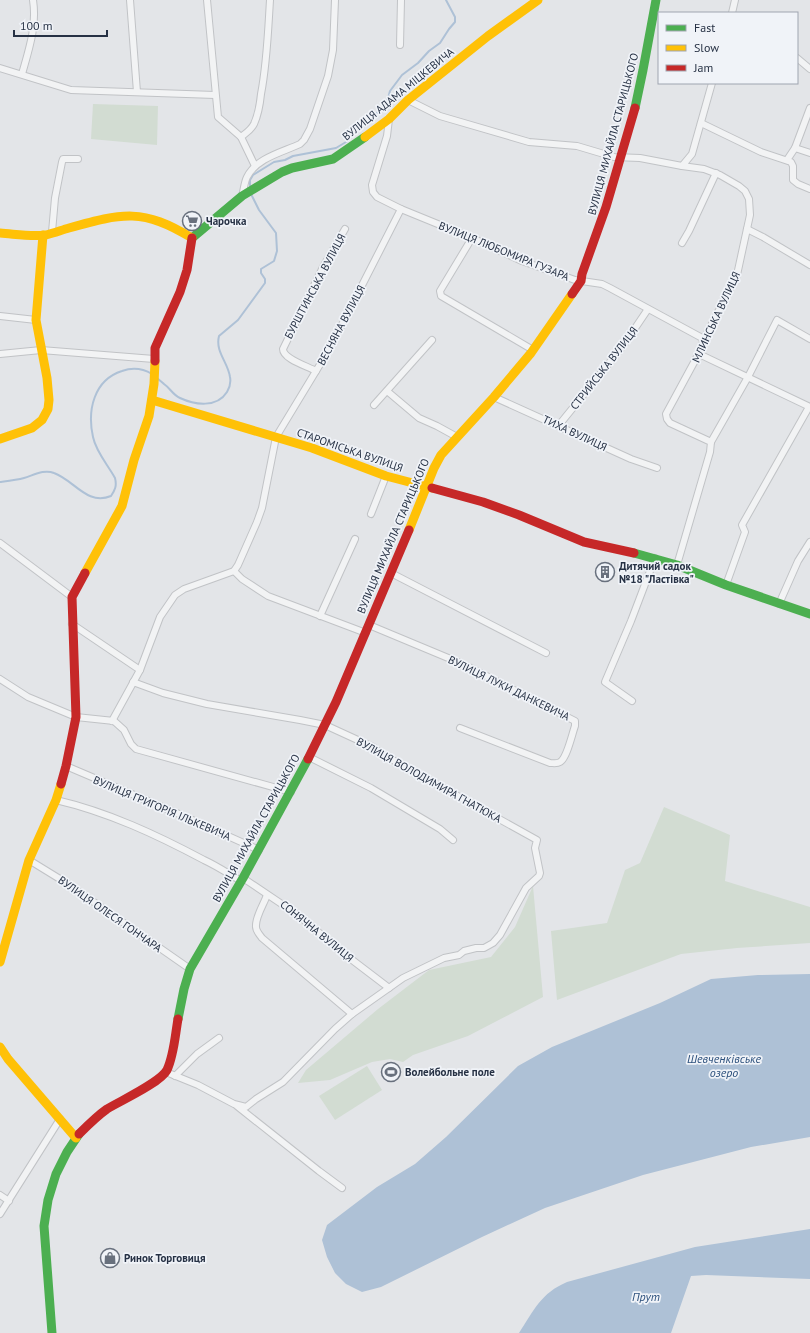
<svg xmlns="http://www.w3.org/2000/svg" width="810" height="1333" font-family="'PT Sans',sans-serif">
  <rect width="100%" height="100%" fill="#e3e5e8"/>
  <g fill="#d2dcd2">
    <polygon points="93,104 158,106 157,145 91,139"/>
    <polygon points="664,807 730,835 725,881 810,907 810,943 737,948 681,954 557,1000 551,931 607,923 625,870 640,863"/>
    <polygon points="533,886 543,997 468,1036 413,1055 403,1062 390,1059 372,1062 330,1080 298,1083 306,1070 378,1009 429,970 491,957 515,927"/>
    <polygon points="367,1066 382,1090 335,1120 319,1096"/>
  </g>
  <g fill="#aec1d6">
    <polygon points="810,974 810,1137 751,1147 643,1175 545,1208 482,1237 381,1287 362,1292 346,1284 335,1273 327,1257 322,1240 327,1225 377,1187 415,1164 446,1137 518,1066 552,1047 660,1003 711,979 758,975"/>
    <path d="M810,1229V1279L706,1275L691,1276L671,1333H519C534,1310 541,1293 567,1282L695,1247Z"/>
  </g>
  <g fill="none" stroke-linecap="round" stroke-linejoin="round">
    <g stroke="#aec1d6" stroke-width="2">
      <polyline points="250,186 250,180 253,175 274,162 285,160 293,156 336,148 346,142 378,112 388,98 390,91 402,75 418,63 429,51 440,43 449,29 455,22 455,17 446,0"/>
      <path d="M157,378C159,380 162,382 164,384C170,388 173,395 180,398C195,405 217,408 227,392C230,387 231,382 230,377C228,362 215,352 219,336L238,320L265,283V279L261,273V269L274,261L277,251L276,233L259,210L251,194"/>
      <path d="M0,482C8,481 17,480 24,478C34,475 44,469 54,473C74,480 87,506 111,496C115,490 117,486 115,478C108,465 96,452 93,437C87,410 94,380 122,371C133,367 142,368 152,374"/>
    </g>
    <defs>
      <g id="street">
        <polyline points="130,0 137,92"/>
        <polyline points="207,0 218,117 241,137"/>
        <polyline points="732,13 735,0"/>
        <polyline points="400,45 401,0"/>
        <polyline points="797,58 810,69"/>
        <polyline points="0,68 71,90 215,95"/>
        <path d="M22,74C29,49 37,26 33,0"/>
        <polyline points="408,100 440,116 529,142 577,146 614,157 640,158 682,166"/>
        <polyline points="389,119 387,136 372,185 373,192 377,197 401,209 472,238 522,261 550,271 575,280 602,284 610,288 704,339"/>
        <polyline points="701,123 761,152 791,162 793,166 793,180 798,184 810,189"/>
        <polyline points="795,148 810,153"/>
        <polyline points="787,160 795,148 810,108"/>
        <path d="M255,166L241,137C246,133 251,130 254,124C258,115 260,104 261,94C267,63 268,32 270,0"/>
        <path d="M242,196C244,190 244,183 247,177C256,158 283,152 300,144L304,140L310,129L328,76L333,50L335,0"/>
        <polyline points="747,229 763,237 810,265"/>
        <polyline points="52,232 55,198 62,162 63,159 78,159"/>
        <polyline points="472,238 440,291 441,296 533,350"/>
        <polyline points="682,243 689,231 716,173"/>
        <polyline points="0,316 36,320"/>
        <polyline points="0,354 41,350 154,359"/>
        <polyline points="699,354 810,407"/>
        <path d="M316,371C307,366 283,359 283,349L323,267L345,229"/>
        <polyline points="387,391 419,418 437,426 457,437"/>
        <polyline points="494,397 631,459 657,468"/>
        <polyline points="374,405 432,340"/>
        <polyline points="559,425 623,346 648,309"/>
        <polyline points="711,442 748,377 777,320 810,339"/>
        <polyline points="371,514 386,476"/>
        <polyline points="0,543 72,597"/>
        <polyline points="677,565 710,452 711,442 670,423 667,419 666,414 698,355 704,339 737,275 750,215 749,199 745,191 739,186 720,175 704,169 682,166 692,154 712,83"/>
        <polyline points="234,571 242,579 268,596 366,633"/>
        <polyline points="391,573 546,653"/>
        <polyline points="726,585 745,532 742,525 809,407"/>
        <polyline points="779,604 798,561 810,542"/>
        <polyline points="320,616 355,539"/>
        <polyline points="72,624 140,670"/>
        <path d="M369,625L465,665L575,721V726C572,734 567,758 560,762C557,764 553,763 550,763L460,728"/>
        <polyline points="0,679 28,697 76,717 114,721 124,730 131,744 136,749 291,792"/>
        <polyline points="133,682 163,693 207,704 300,720 325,725 373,747 382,754 537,840 535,848 540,873 539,876 526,888 500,935 493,943 484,948 476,948 464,951 459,955 444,958 403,978 352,1014 335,1029 283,1082 256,1099 246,1107 234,1104 198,1085 166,1072"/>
        <polyline points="632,701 605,682 631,621 655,558"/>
        <polyline points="112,721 140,670 160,617 175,595 184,589 234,571 238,565 257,522 262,508 276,437 330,348 401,209"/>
        <polyline points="309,757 371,788 440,829 453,840"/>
        <polyline points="66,766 179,814 259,850"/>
        <path d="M56,800C108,812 157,835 204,860C217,866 229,874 241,881"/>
        <polyline points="29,860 68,884 190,969"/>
        <polyline points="243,878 298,915 347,956 389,988"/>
        <path d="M267,895C264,904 255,917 256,927C256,931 260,935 262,938L352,1014"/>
        <polyline points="175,1076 197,1054 219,1038"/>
        <polyline points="237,1106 319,1171 342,1188"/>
        <polyline points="0,1195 9,1201"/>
        <polyline points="0,1214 60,1119"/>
      </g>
    </defs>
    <use href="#street" stroke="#c1c3c6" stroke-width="8"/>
    <use href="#street" stroke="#f2f3f4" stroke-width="6"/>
    <g stroke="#4caf50" stroke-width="9">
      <polyline points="635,108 643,70 656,0"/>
      <polyline points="192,238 242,196 282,172 292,168 333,159 365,137"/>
      <polyline points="634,553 677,565 726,585 810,614"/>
      <polyline points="178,1019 184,989 190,969 243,878 308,759"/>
      <polyline points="52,1333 44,1226 48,1200 56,1174 67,1152 79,1134"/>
    </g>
    <g stroke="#ffc107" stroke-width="9">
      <polyline points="365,137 389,119 408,100 488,36 538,0"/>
      <path d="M0,233C15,234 31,237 46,235C54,233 62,230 69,228C123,213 143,208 192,238"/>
      <polyline points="152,400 312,448 386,476 432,488"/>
      <polyline points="0,439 32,428 42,420 48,409 49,400 47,378 36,320 43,235"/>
      <polyline points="409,530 434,468 441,455 494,397 531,353 572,294"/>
      <polyline points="85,573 122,506 134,460 149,416 154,384 155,361"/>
      <polyline points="0,962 29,860 56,800 61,784"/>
      <polyline points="0,1047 8,1059 76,1138"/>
    </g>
    <g stroke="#c62828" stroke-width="9">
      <polyline points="572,294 581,281 582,274 606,207 635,108"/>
      <polyline points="155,361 155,348 180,292 187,270 192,238"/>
      <polyline points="432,488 483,502 519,515 584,542 634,553"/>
      <polyline points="308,759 336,702 409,530"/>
      <polyline points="61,784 66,766 76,717 72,597 85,573"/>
      <path d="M79,1134C88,1125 97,1116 107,1109C120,1101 160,1083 167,1070C174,1055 175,1036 178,1019"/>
    </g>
  </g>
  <defs>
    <symbol id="supermarket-ring" viewBox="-11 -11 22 22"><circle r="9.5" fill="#f0f3f8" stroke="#68707d" stroke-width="1.5"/><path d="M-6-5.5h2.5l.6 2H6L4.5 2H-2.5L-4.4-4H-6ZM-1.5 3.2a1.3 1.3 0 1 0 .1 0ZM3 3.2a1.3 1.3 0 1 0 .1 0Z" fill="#68707d"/></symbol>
    <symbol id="building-ring" viewBox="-11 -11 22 22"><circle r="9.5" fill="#f0f3f8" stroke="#68707d" stroke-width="1.5"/><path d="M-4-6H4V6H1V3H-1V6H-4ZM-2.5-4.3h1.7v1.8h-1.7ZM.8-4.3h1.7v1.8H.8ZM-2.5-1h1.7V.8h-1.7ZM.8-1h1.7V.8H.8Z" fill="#68707d"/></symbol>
    <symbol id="stadium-ring" viewBox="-11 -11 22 22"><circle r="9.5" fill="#f0f3f8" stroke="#68707d" stroke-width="1.5"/><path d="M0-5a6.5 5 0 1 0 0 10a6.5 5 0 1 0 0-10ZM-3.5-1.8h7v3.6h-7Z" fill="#68707d"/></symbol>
    <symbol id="shop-ring" viewBox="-11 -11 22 22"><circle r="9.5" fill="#f0f3f8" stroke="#68707d" stroke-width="1.5"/><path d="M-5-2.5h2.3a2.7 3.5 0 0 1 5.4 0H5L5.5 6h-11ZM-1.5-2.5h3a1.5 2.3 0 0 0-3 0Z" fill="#68707d"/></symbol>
  </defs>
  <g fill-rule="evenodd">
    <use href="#supermarket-ring" x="181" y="210" width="22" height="22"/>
    <use href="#building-ring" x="594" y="561" width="22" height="22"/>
    <use href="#stadium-ring" x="380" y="1061" width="22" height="22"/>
    <use href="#shop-ring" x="99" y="1247" width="22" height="22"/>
  </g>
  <g text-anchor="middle" stroke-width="3.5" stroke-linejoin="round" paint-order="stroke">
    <g font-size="11" fill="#263144" stroke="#f0f3f8">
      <text transform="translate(398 94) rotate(-39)" y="4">ВУЛИЦЯ АДАМА МІЦКЕВИЧА</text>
      <text transform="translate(613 134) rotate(-75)" y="4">ВУЛИЦЯ МИХАЙЛА СТАРИЦЬКОГО</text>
      <text transform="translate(504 251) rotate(22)" y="4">ВУЛИЦЯ ЛЮБОМИРА ГУЗАРА</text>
      <text transform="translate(315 286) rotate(-62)" y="4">БУРШТИНСЬКА ВУЛИЦЯ</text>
      <text transform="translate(716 317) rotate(-65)" y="4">МЛИНСЬКА ВУЛИЦЯ</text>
      <text transform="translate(341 325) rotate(-62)" y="4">ВЕСНЯНА ВУЛИЦЯ</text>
      <text transform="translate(604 368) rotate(-52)" y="4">СТРИЙСЬКА ВУЛИЦЯ</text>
      <text transform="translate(575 433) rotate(25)" y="4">ТИХА ВУЛИЦЯ</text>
      <text transform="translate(350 450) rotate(19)" y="4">СТАРОМІСЬКА ВУЛИЦЯ</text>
      <text transform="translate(393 536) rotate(-67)" y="4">ВУЛИЦЯ МИХАЙЛА СТАРИЦЬКОГО</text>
      <text transform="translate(509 688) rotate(26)" y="4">ВУЛИЦЯ ЛУКИ ДАНКЕВИЧА</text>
      <text transform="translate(429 780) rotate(29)" y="4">ВУЛИЦЯ ВОЛОДИМИРА ГНАТЮКА</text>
      <text transform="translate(162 808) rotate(23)" y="4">ВУЛИЦЯ ГРИГОРІЯ ІЛЬКЕВИЧА</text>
      <text transform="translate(256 828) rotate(-61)" y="4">ВУЛИЦЯ МИХАЙЛА СТАРИЦЬКОГО</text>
      <text transform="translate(110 914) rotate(35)" y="4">ВУЛИЦЯ ОЛЕСЯ ГОНЧАРА</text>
      <text transform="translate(317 931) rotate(39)" y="4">СОНЯЧНА ВУЛИЦЯ</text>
    </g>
    <g font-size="11" font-weight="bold" fill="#263144" stroke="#f0f3f8" text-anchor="start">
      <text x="206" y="225">Чарочка</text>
      <text x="619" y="570">Дитячий садок<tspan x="619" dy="13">№18 "Ластівка"</tspan></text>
      <text x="405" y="1076">Волейбольне поле</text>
      <text x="124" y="1262">Ринок Торговиця</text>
    </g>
    <g font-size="12" font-style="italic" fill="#2c507c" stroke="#f0f3f8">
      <text x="724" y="1063">Шевченківське<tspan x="724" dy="14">озеро</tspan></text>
      <text x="646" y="1301">Прут</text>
    </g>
  </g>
  <rect x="658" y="12" width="140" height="72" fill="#f0f3f8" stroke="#9fa5b0"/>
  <rect x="666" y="25" width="20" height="6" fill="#4caf50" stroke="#9fa5b0"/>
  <text x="694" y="32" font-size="12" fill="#263144">Fast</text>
  <rect x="666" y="45" width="20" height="6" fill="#ffc107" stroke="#9fa5b0"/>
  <text x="694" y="52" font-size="12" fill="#263144">Slow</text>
  <rect x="666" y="65" width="20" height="6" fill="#c62828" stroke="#9fa5b0"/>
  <text x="694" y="72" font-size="12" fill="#263144">Jam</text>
  <path d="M14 30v6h93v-6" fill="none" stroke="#263144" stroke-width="2"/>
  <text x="20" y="30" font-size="12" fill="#263144" stroke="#f0f3f8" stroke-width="3" paint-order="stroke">100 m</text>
</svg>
